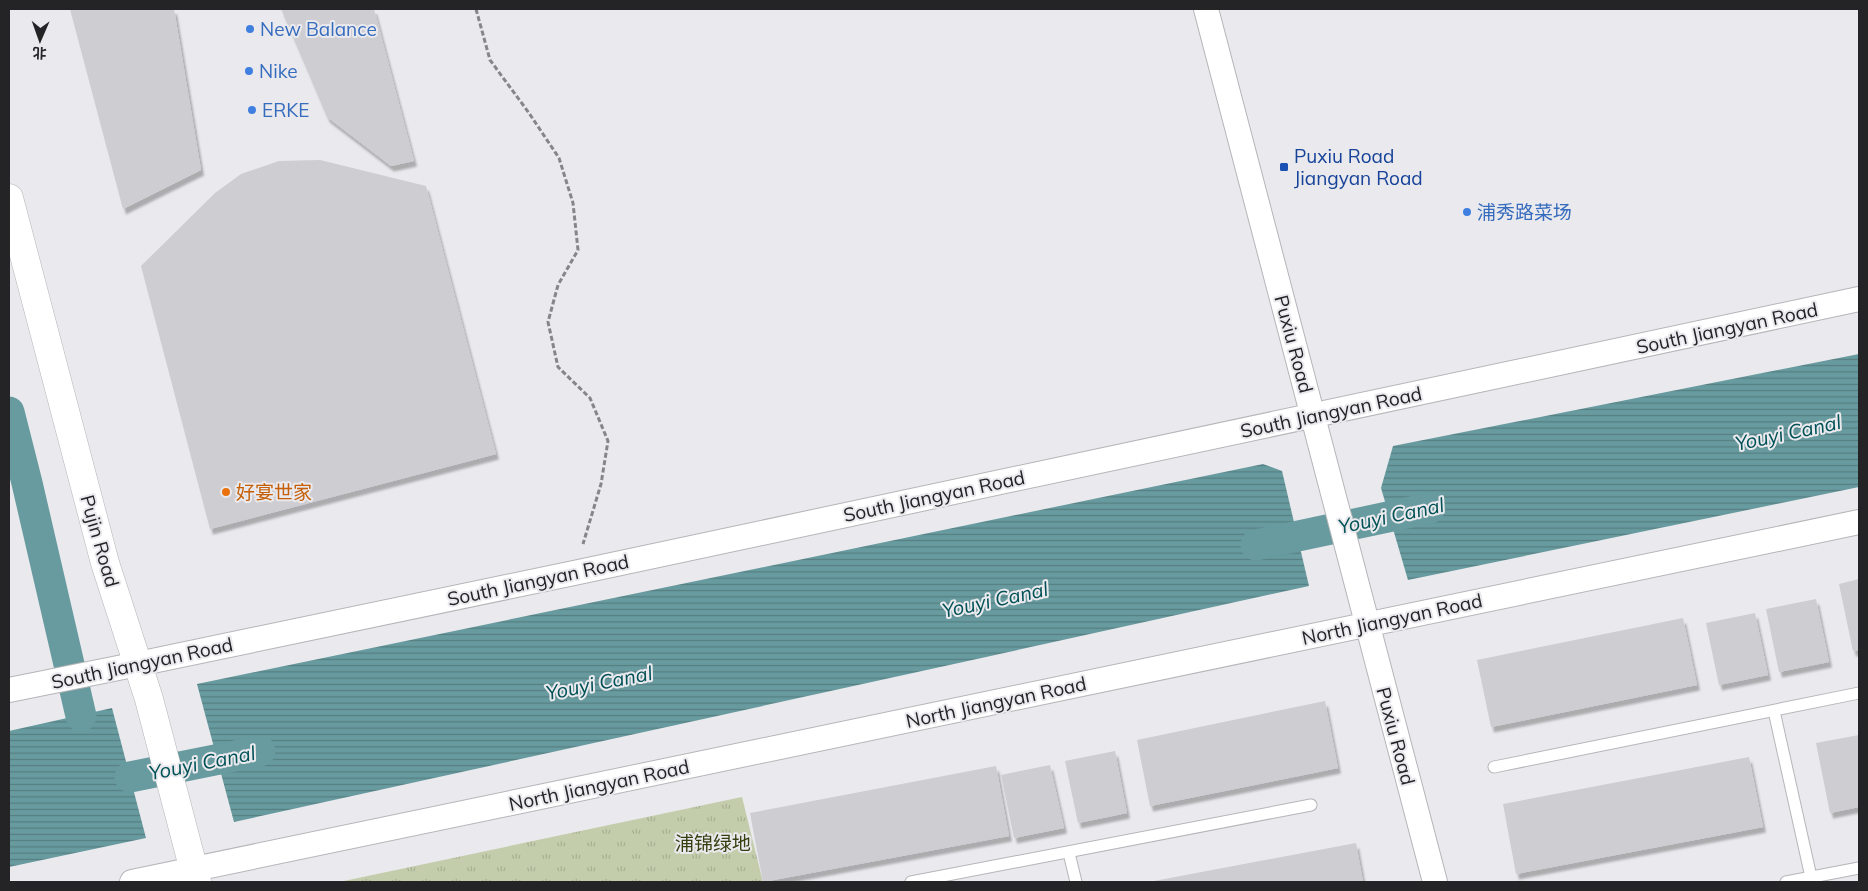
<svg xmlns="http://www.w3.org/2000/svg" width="1868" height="891" font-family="Mulish,'Noto Sans SC',sans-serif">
  <defs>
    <pattern id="grass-tufts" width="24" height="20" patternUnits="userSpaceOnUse" patternTransform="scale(1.25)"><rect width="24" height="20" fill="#c4cdab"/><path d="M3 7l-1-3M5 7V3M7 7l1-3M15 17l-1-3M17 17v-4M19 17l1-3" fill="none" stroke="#a8b093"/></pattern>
    <pattern id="water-rules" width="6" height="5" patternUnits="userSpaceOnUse" patternTransform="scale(1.25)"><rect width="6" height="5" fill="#679b9f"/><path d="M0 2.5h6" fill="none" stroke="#557e81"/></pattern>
    <filter id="shadow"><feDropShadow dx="3" dy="5.5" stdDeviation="1" flood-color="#0004"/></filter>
  </defs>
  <rect width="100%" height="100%" fill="#eae9ed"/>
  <polygon fill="url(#grass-tufts)" points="742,797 763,882 339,882"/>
  <g fill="url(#water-rules)">
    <polygon points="1859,354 1859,487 1408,580 1381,488 1393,446"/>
    <polygon points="1263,464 1282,471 1309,586 234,822 197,684"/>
    <polygon points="112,708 146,838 9,867 9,731"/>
  </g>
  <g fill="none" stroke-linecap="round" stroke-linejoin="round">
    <g stroke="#679b9f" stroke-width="31">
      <polyline points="9,412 27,483 81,716"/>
      <polyline points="1256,545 1430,508"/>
      <polyline points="130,777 260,751"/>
    </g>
  </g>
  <g fill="#cecdd2" filter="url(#shadow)">
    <polygon points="70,9 174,9 201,170 123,209"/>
    <polygon points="281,9 374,9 414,161 391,166 327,117"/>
    <polygon points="320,160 426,186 496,454 210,529 141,266 215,193 241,174 279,161"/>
    <polygon points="1859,579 1859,650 1853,651 1839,584"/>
    <polygon points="1816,599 1829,662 1779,672 1766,609"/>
    <polygon points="1755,613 1768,675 1719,685 1706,623"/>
    <polygon points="1683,618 1697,685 1491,727 1477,660"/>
    <polygon points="1325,701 1338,768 1150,806 1137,740"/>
    <polygon points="1859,735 1859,807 1830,813 1816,743"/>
    <polygon points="1115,751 1127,813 1078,823 1065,761"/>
    <polygon points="1749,757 1763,827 1516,874 1503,804"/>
    <polygon points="1050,765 1064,828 1014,838 1001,775"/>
    <polygon points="996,766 1009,836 763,882 750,813"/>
    <polygon points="1356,843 1363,882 1154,882 1154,881"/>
  </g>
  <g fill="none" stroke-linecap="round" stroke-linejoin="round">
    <defs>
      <g id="lane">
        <polyline points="1774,711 1811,877"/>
        <polyline points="1494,767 1859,693"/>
        <polyline points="1069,853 1076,882"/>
        <polyline points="911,882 1311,805"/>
        <polyline points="1786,882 1859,868"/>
      </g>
      <g id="street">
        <polyline points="1206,9 1435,882"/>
        <polyline points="9,690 138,664 574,573 1859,299"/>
        <polyline points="132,882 1859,522"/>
      </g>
      <polyline id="secondary" points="9,198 105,563 149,699 197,882"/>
    </defs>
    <use href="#lane" stroke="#b6b5b9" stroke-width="13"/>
    <use href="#street" stroke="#b6b5b9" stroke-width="26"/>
    <use href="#secondary" stroke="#b6b5b9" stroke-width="29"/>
    <polyline stroke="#868588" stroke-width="3" stroke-dasharray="5 2.5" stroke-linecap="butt" points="476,9 490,60 529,113 559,158 573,203 578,250 558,285 548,322 558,367 590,398 608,441 601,484 583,544"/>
    <use href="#lane" stroke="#fff" stroke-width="11"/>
    <use href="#street" stroke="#fff" stroke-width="24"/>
    <use href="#secondary" stroke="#fff" stroke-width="28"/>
  </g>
  <g fill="#3f7fe0" stroke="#eae9ed" stroke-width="2">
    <circle cx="250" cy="29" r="5"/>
    <circle cx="249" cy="71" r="5"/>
    <circle cx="252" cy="110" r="5"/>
    <circle cx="1467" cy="212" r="5"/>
  </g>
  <rect fill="#1a4fb4" stroke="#eae9ed" stroke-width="2" x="1279" y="162" width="10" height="10" rx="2.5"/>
  <circle fill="#e8710a" stroke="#eae9ed" stroke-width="2" cx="226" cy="492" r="5"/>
  <g text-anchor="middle" stroke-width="4" stroke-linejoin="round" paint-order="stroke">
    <g font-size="19" fill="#366cbe" stroke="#eae9ed" text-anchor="start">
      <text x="260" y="36">New Balance</text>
      <text x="259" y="78">Nike</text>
      <text x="262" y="117">ERKE</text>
      <text x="1477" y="219">浦秀路菜场</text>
    </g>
    <g font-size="19" fill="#164399" stroke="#eae9ed" text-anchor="start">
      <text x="1294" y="163">Puxiu Road<tspan x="1294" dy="22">Jiangyan Road</tspan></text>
    </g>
    <g font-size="19" fill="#242325" stroke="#eae9ed">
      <text transform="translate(1727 328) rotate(-12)" y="7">South Jiangyan Road</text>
      <text transform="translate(1294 344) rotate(75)" y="7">Puxiu Road</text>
      <text transform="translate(1331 412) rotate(-12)" y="7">South Jiangyan Road</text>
      <text transform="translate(934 496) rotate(-12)" y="7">South Jiangyan Road</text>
      <text transform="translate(100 541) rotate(74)" y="7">Pujin Road</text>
      <text transform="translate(538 580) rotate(-12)" y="7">South Jiangyan Road</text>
      <text transform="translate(1392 619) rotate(-12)" y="7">North Jiangyan Road</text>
      <text transform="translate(142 663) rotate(-12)" y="7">South Jiangyan Road</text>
      <text transform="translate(996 702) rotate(-12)" y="7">North Jiangyan Road</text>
      <text transform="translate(1396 736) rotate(75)" y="7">Puxiu Road</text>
      <text transform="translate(599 785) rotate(-12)" y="7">North Jiangyan Road</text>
    </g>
    <g font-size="19" fill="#c56008" stroke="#eae9ed" text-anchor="start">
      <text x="236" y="499">好宴世家</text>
    </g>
    <g font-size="19" fill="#353e0f" stroke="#eae9ed">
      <text x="713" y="850">浦锦绿地</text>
    </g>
    <g font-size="20" font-style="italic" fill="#005257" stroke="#eae9ed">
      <text transform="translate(1788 433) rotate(-12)" y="7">Youyi Canal</text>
      <text transform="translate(1391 516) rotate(-12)" y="7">Youyi Canal</text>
      <text transform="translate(995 600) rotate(-12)" y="7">Youyi Canal</text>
      <text transform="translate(599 683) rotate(-11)" y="7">Youyi Canal</text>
      <text transform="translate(202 763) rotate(-11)" y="7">Youyi Canal</text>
    </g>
  </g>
  <rect width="1868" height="891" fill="none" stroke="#242325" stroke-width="20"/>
  <g transform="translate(40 40) rotate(182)" stroke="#eae9ed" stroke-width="4" paint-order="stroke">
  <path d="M0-4L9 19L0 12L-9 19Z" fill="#242325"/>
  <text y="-8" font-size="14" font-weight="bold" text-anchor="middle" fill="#242325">北</text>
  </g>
</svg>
